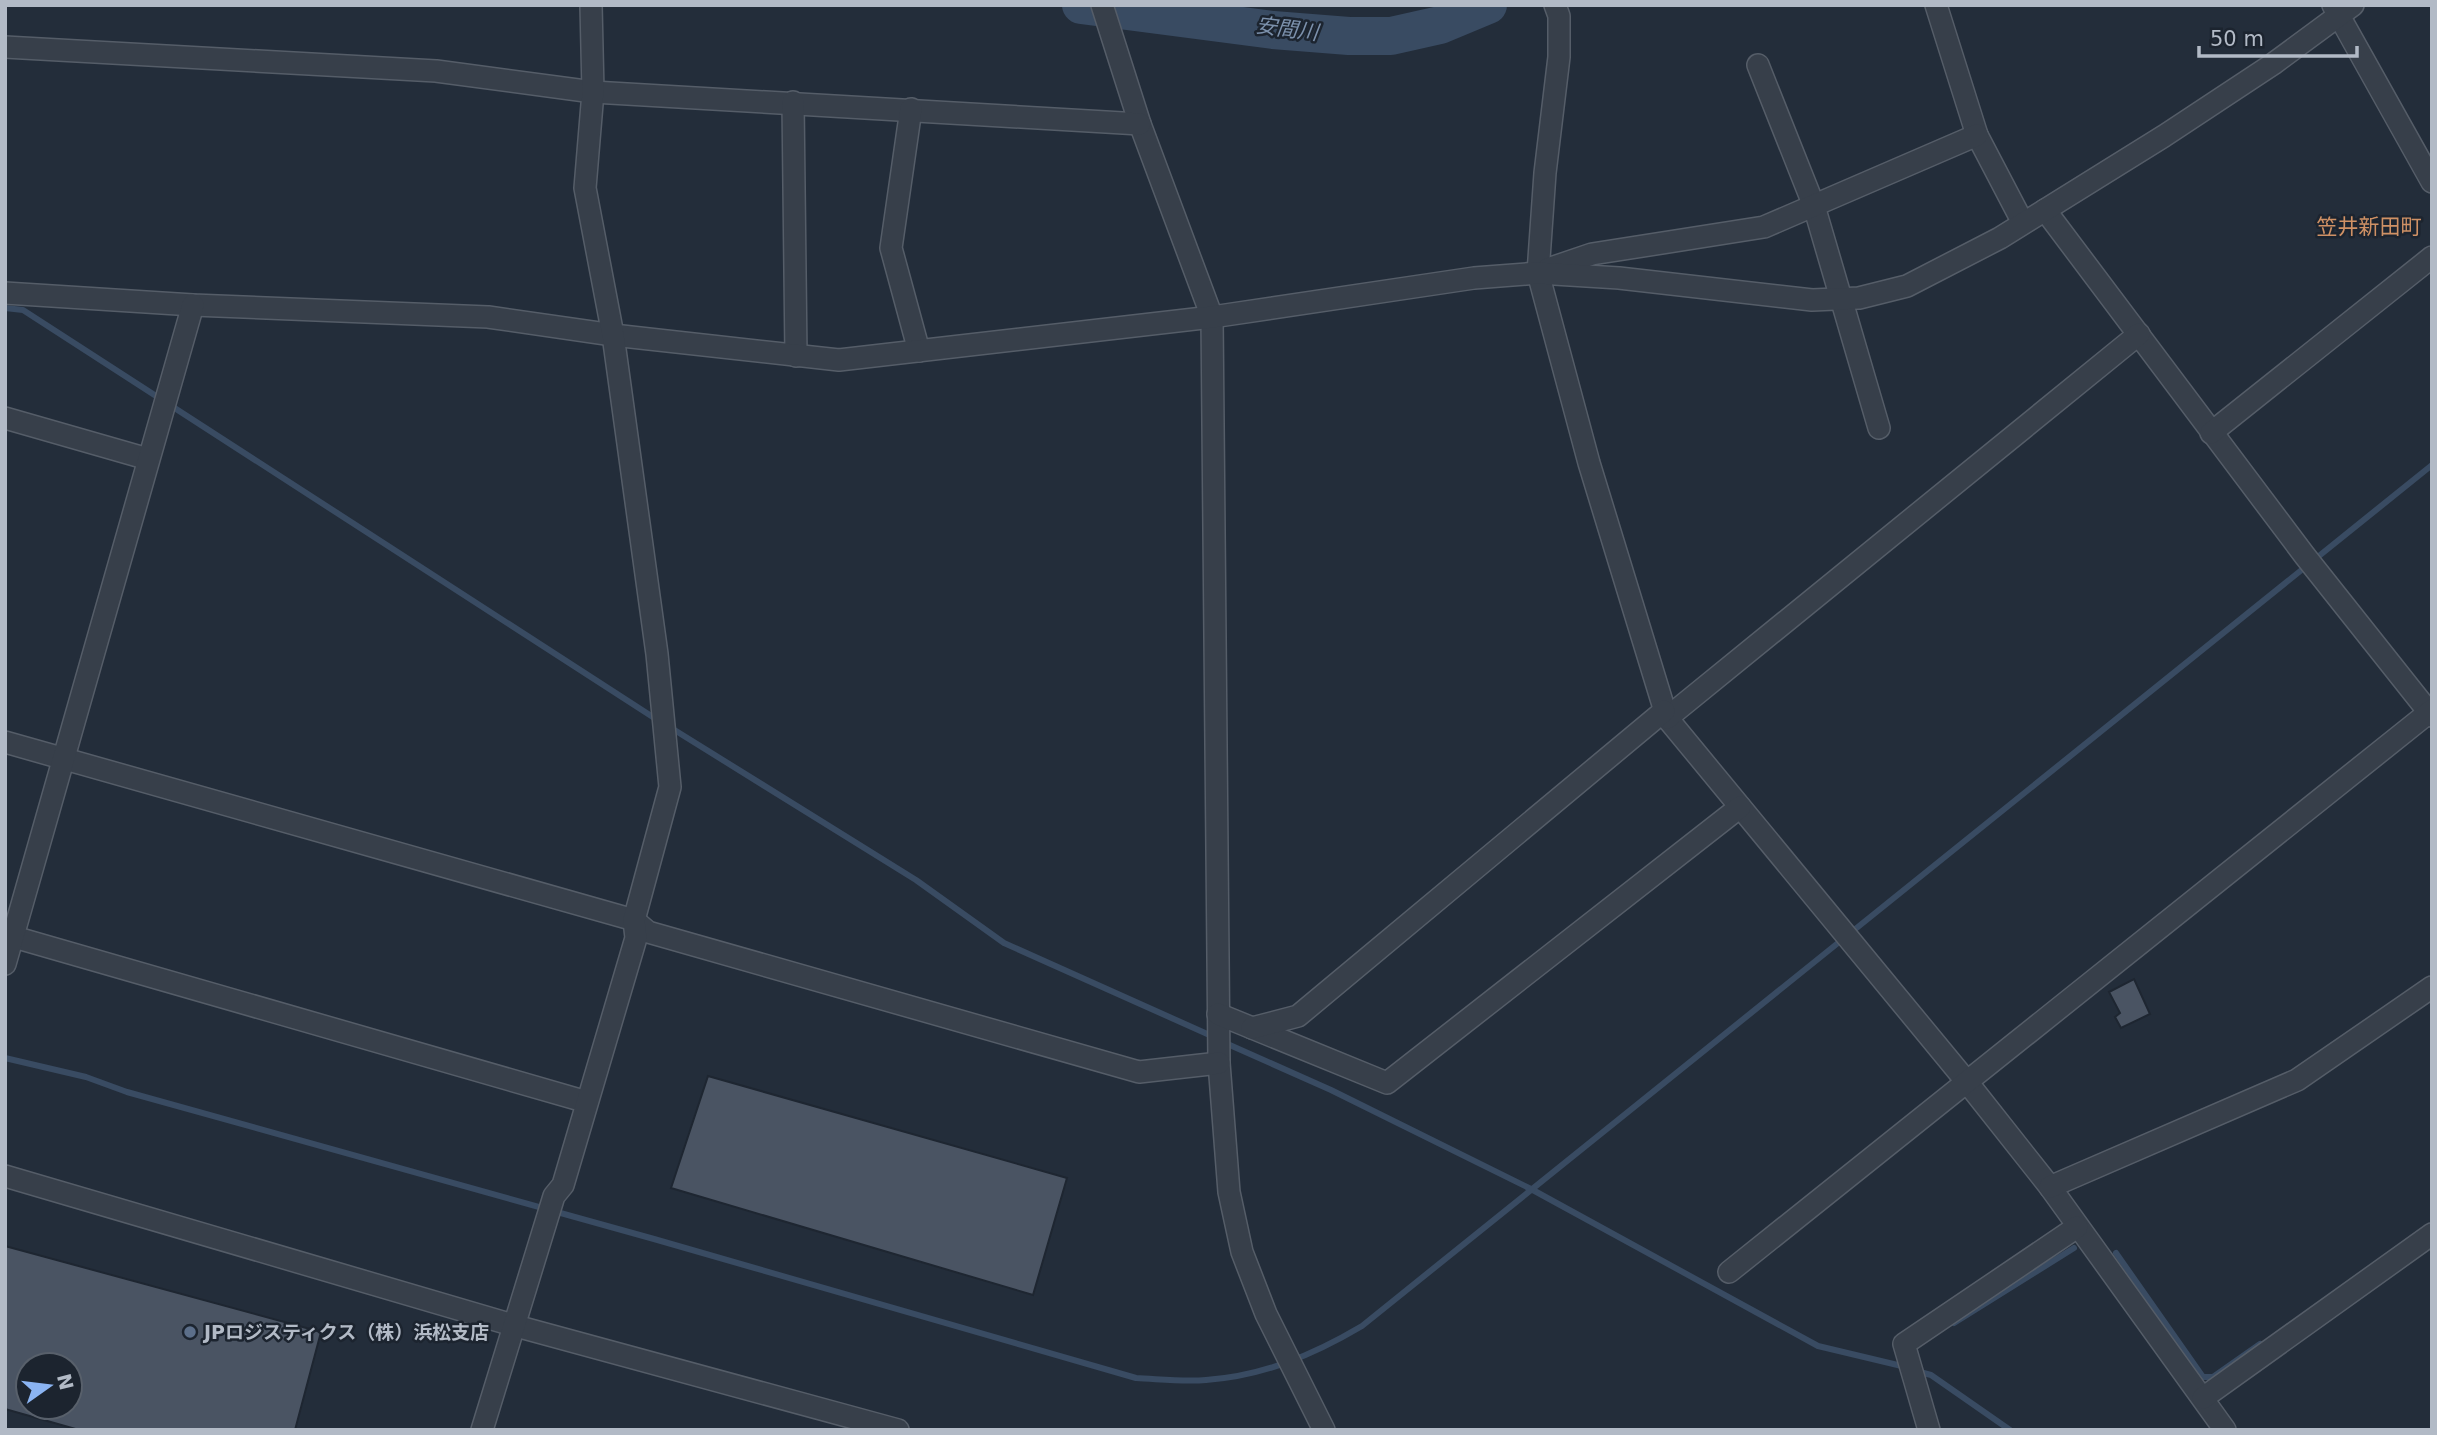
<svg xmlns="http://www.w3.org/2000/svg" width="2437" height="1435" font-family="'DejaVu Sans','Noto Sans JP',sans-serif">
  <rect width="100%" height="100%" fill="#232d3a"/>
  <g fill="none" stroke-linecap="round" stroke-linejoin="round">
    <g stroke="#394b62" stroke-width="6">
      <polyline points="5,308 23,310 659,721"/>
      <polyline points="668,726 916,880 1004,943 1214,1037"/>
      <polyline points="1223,1042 1331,1090 1531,1189 1818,1346 1906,1367"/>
      <path d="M5,1058L86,1077L127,1092L654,1239L1136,1378C1159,1379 1183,1382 1206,1380C1263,1376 1313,1355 1362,1326L2432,465"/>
      <polyline points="2116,1253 2203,1377 2213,1377 2260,1344"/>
      <polyline points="1954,1323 2074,1248"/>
      <polyline points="1916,1371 1931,1375 2010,1430"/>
    </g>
    <polyline stroke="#394b62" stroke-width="38" points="1081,5 1273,30 1349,36 1391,36 1440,25 1488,5"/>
  </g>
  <g fill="#4a5463" stroke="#1e2631" stroke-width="2" fill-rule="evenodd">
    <polygon points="2134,979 2150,1014 2121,1028 2115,1017 2120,1013 2109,992"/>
    <polygon points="708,1076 1067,1178 1033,1295 671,1188"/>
    <path d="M5,1246L321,1332L295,1430H79L5,1409ZM28,1365H70V1407H28Z"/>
  </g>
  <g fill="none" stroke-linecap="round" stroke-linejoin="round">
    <defs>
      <g id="minor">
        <polyline points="1102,5 1140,124 1212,317 1219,1063 1229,1192 1242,1252 1266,1314 1324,1430"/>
        <polyline points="1555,5 1559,16 1559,57 1545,173 1538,273 1589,463 1667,718 1967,1082 2050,1187 2225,1430"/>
        <polyline points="1936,5 1977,135 2023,223"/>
        <polyline points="2333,5 2432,182"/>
        <polyline points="5,47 436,71 593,92 1140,124"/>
        <polyline points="1758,65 1814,206 1879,428"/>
        <polyline points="793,102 796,356"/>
        <polyline points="911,109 891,248 919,351"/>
        <polyline points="2045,210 2305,556 2432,716"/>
        <polyline points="1548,269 1592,254 1764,227 1977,135"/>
        <polyline points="5,293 193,305 488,317 613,335 839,360 1212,317 1474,278 1538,273 1619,278 1812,300 1859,298 1907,286 2000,238 2164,136 2273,64 2353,5"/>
        <polyline points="5,418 148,459"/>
        <polyline points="2211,433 2432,257"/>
        <polyline points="1667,718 2139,334"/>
        <polyline points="5,742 634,920 648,932 1139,1072 1219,1063"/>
        <polyline points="14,937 587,1102"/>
        <polyline points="5,964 193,305"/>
        <polyline points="1218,1014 1387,1083 1740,807"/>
        <polyline points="1252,1028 1298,1016 1664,711"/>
        <polyline points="5,1176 516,1326 898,1430"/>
        <polyline points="2050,1187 2297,1080 2432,987"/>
        <polyline points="1729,1272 2432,710"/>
        <polyline points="2203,1398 2432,1234"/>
        <polyline points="482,1430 554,1196 563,1185 636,938 634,920 670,787 657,654 613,335 585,188 593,92 591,5"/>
        <polyline points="1929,1430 1904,1344 2077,1227"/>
      </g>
    </defs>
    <use href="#minor" stroke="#555d68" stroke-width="24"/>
    <use href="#minor" stroke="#373f4a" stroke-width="21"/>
  </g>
  <circle fill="#5c6f8a" stroke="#1c242f" stroke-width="2.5" cx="190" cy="1332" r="7"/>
  <g text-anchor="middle" stroke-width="5" stroke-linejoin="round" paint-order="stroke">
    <g font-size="19" font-weight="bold" fill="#b2bac6" stroke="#1c242f" text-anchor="start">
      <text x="204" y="1339">JPロジスティクス（株）浜松支店</text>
    </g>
    <g font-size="21" font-style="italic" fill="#7c91ac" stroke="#1c242f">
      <text transform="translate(1287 29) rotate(7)" y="7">安間川</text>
    </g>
    <g font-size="21" fill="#cf9165" stroke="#1c242f">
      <text x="2369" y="234">笠井新田町</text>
    </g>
  </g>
  <rect width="2437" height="1435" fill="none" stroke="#b2bac6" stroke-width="14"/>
  <g transform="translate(49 1386) rotate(76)"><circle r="33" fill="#1c242f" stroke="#58606b" stroke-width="2"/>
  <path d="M0-5L12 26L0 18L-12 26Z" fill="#8bb4f2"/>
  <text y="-10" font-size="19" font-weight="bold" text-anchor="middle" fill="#b2bac6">N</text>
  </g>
  <path d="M2199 46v10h158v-10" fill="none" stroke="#b2bac6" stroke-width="3.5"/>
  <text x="2210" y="46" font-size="21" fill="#b2bac6" stroke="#1c242f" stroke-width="5" paint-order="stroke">50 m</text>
</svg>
